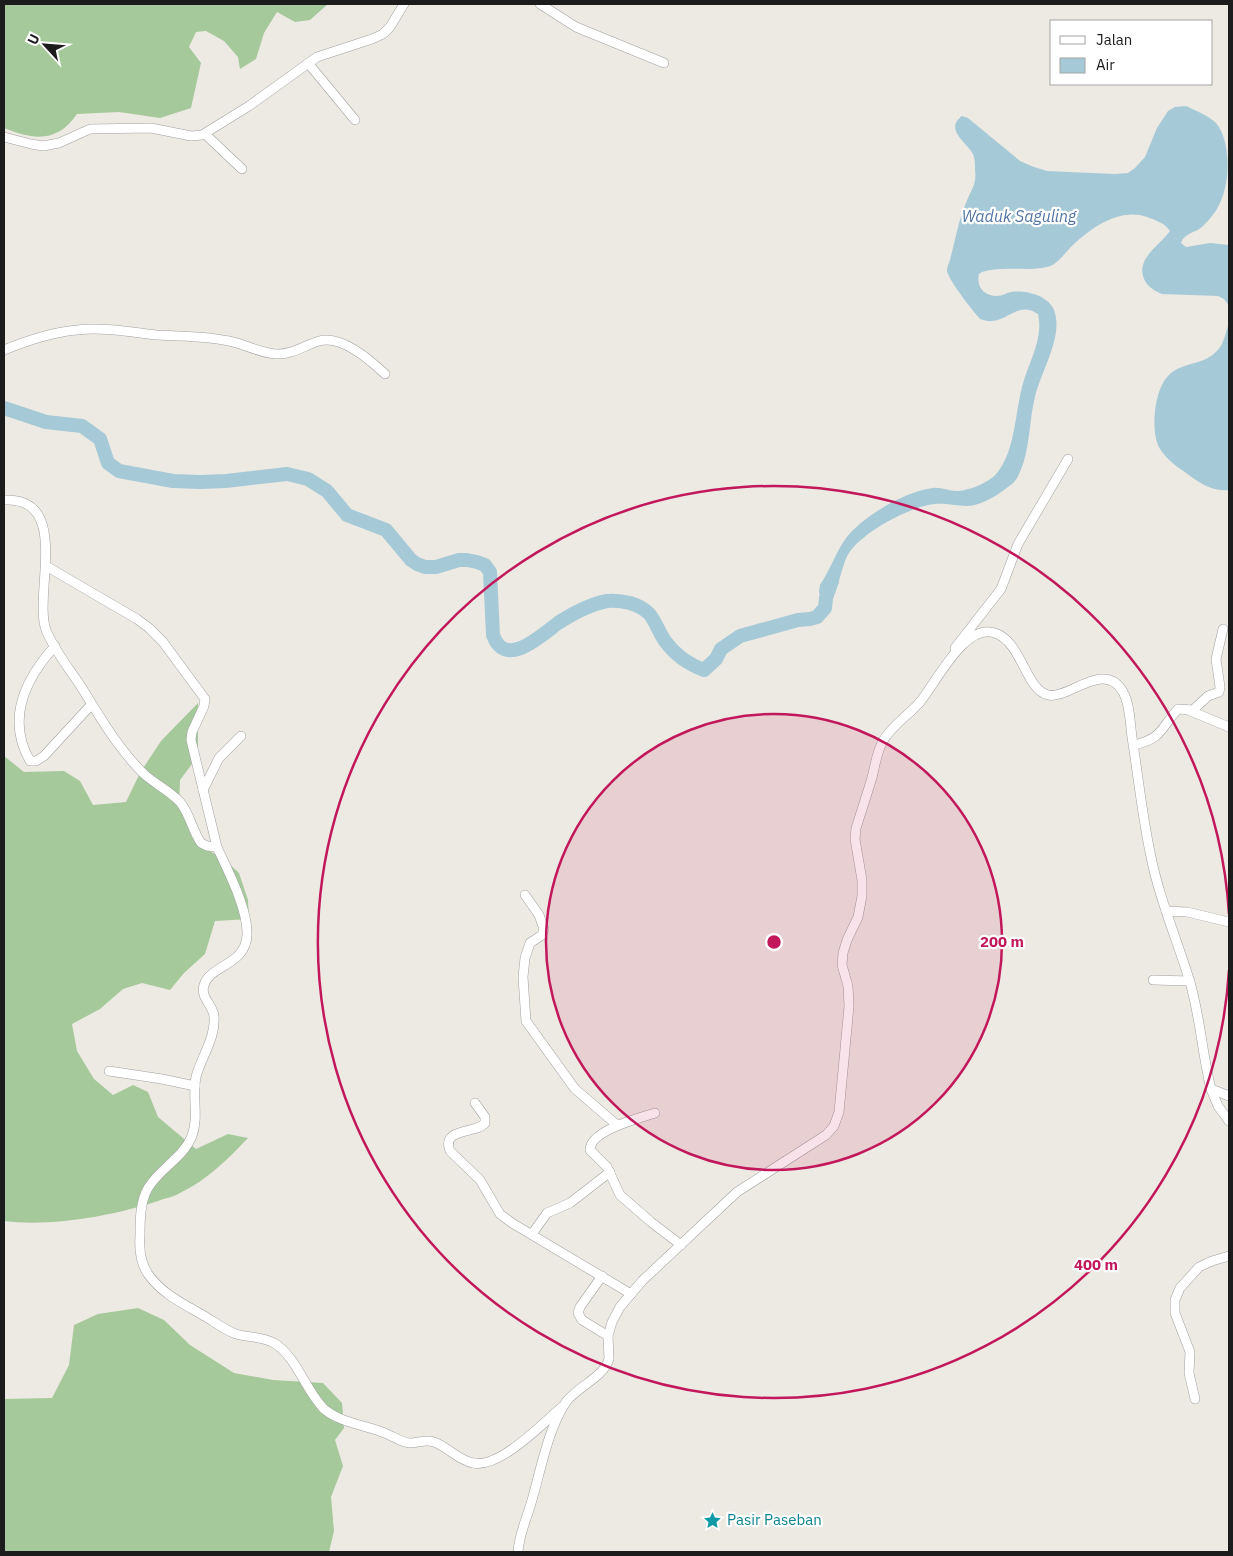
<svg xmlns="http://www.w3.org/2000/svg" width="1233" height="1556" font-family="'IBM Plex Sans',sans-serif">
  <rect width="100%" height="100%" fill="#edeae3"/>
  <g fill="#a5c99a">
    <path d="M4,4H328L310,20L295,22L277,12L264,33L256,59L240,69L238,57L224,41L206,31L196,32L189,47L201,63L191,108L160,118L119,112L77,114C57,143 34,140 4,128Z"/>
    <path d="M198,703V756L180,780L179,807L201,846L225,860L239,873L248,900L249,919L215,921L205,954L184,973L170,990L142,983L123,989L100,1009L72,1024L77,1051L94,1079L113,1095L133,1085L148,1092L158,1117L196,1149L228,1134L248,1138C228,1159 207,1180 180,1193C174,1197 165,1198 158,1201C112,1216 52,1227 4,1221V756L24,772L64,771L80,781L93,805L126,802L140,773L161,741Z"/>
    <polygon points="138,1308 164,1320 190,1345 234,1373 273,1380 323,1383 342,1403 344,1428 335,1440 343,1466 331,1497 334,1531 329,1552 4,1552 4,1399 52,1398 69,1365 74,1325 98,1314"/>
  </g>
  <g fill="#a6c9d7">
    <path d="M1186,106C1196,111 1208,115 1216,123C1233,143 1231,195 1212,216C1209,220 1205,224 1202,227C1195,233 1184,233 1181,243L1186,247L1210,243L1229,245V306L1224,299L1218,296L1162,294C1153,290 1146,286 1143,276C1138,257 1160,245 1170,231C1165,223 1155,220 1147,217C1119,207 1089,229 1070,248C1063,255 1057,265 1047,267C1026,272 1002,265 982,272L979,274C976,287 984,296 997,296C1002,296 1006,293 1011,292C1025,290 1048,295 1054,310C1064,336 1041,371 1035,397C1029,420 1030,453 1019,474C1016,482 1011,485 1004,490C993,498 979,506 966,506C953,505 941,502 928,505C905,510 866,531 851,550C842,561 841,582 833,595L828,598L820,596L819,592L820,585C830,570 836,552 846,538C863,516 906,491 933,488C941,487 948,491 956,491C968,491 989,483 997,473C1015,451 1015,414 1022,387C1028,363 1044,339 1038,314C1019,301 1009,320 992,321C989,322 984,320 980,319C973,311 949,281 947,271C947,268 948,265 949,263C955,243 958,221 966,203C971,190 977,184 975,170C975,165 975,159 973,154C966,142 944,129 962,116L968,118L1020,161L1034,167L1047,171L1115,174L1128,173L1135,168L1145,157L1157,128L1168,111L1175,107Z"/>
    <path d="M1229,322V490C1210,492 1197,481 1182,470C1173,464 1166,458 1160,449C1150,432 1154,390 1168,376C1184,359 1208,368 1222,344C1225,337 1227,329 1229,322Z"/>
  </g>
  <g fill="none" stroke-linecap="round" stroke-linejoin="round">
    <path stroke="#a6c9d7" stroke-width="14" d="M4,408L46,422L82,426L100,439L108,463L119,471L173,481L200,482L226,481L287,474L308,479L327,491L347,515L386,530L411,560L417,564L425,567H436L459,560H467L477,562L485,565L490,572L493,635C505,670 542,635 558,623C572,614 591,604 607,601C615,600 622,601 630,603C655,611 652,621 665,641C675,655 688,664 704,670L716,659L721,649L740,636L798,620L810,619L817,617L825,608L826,598L832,581"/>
    <defs>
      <g id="minor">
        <polyline points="540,4 576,27 664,63"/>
        <polyline points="308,63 355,120"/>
        <polyline points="205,134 242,169"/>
        <polyline points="4,137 31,144 43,146 59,143 90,129 151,128 191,136 202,135 249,106 317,57 372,39 383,34 390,27 404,4"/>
        <path d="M4,350C26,341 53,332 77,330C103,327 130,332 157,335C181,336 205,336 229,341C245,344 259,353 276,354C292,355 305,345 319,341C342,335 370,360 385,374"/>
        <path d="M4,500C72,497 33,594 46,630C54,650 68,667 80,685C99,715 118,749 144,774C155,784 170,791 180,802C190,814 192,830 201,843L207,846L217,847C228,871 248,909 247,935C246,965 210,965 204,985C200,998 213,1005 214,1016C216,1038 201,1057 196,1077C192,1097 199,1117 192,1136C183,1158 160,1168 148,1188C140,1202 140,1220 140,1236C139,1249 140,1262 148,1274C163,1295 184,1304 206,1317C216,1323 225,1330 236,1334C249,1338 262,1336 274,1343C297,1357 305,1390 324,1409C342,1424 367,1425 387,1434C394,1437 403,1443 410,1443C419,1443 425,1439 434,1442C448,1447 458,1460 473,1463C499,1469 542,1424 562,1407"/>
        <polyline points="46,566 137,619 149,628 163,642 205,699 204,706 192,732 191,740 217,847"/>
        <path d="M55,646C25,679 6,719 30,761H36L44,756L91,705"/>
        <polyline points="955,648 1001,589 1018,544 1068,459"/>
        <polyline points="1188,710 1229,727"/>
        <path d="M1134,745C1163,738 1160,729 1178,709L1193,710L1208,696L1219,692L1220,687L1216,659L1223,629"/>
        <polyline points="203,790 219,758 241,736"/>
        <polyline points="525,895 539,915 544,929 542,935 530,943 525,958 523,977 526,1021 575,1089 617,1125"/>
        <polyline points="1166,911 1187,912 1229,922"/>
        <polyline points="1153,980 1190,981"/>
        <polyline points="109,1071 162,1079 195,1086"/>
        <polyline points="1211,1089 1229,1096"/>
        <path d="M475,1103L485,1117V1123C477,1134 441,1127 450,1151L480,1180L500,1214L512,1223L631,1294"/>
        <path d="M655,1113C640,1118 590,1130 590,1150L607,1167L620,1195L651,1222L681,1245"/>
        <polyline points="532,1234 547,1213 570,1203 610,1172"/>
        <polyline points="602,1276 580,1307 578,1313 582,1320 608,1336"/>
        <polyline points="1195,1399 1189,1373 1190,1352 1175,1313 1175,1300 1180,1288 1199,1267 1212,1261 1229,1256"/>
        <path d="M518,1552C519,1534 527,1518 532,1500C541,1469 548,1429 566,1402C578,1386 603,1378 609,1359L608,1336L612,1322L620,1307L642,1281L737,1192L826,1135L834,1126L839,1112L845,1049L849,1006L848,986L842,965L843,953L847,940L858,917L862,896V880L855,839L856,828C861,813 866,797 871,781C875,768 876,753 883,741C891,726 909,715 920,702C936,683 965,622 995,633C1022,642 1025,689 1048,695C1068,700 1105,659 1123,692C1130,704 1130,723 1132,737C1138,775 1142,814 1150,852C1158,895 1176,937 1189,979C1200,1014 1202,1053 1211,1089L1218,1106L1229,1121"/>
      </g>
    </defs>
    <use href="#minor" stroke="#a0a0a0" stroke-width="10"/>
    <use href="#minor" stroke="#fff" stroke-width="9"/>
  </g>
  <circle cx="774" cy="942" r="228" fill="#c2185b" fill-opacity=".12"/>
  <g fill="none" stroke="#c2185b" stroke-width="2.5">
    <circle cx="774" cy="942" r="228"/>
    <path d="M1229 970A456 456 0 1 1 1229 914"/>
  </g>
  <defs>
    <symbol id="sight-bare" viewBox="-9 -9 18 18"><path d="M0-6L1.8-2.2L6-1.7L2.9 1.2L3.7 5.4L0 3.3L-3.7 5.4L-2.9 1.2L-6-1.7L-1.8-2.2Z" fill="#0f9aa8" stroke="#fff" stroke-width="2.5" paint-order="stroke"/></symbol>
  </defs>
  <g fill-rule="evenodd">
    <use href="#sight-bare" x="700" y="1508" width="25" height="25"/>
  </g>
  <g text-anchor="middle" stroke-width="4.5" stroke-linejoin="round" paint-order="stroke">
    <g font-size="15" fill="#0d838f" stroke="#fff" text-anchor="start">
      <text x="727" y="1525">Pasir Paseban</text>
    </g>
    <g font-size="16" font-style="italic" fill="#5174a4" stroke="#fff">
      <text x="1019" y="222">Waduk Saguling</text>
    </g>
  </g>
  <circle cx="774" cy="942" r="8" fill="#c2185b" stroke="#fff" stroke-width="2.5"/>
  <g font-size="15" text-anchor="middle" font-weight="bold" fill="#c2185b" stroke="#fff" stroke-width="4.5" stroke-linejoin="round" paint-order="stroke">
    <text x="1002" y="947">200 m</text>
    <text x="1096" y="1270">400 m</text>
  </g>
  <rect width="1233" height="1556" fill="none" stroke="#1c1c1c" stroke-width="10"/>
  <rect x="1050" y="20" width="162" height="65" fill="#ffffff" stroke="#a4a4a4"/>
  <rect x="1060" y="36" width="25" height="8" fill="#ffffff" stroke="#a4a4a4"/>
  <text x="1096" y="45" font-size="15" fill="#1c1c1c">Jalan</text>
  <rect x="1060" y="58" width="25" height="15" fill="#a6c9d7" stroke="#a4a4a4"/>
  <text x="1096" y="70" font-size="15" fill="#1c1c1c">Air</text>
  <g transform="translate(45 45) rotate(296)" stroke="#ffffff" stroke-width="4" paint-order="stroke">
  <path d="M0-4L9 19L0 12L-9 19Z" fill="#1c1c1c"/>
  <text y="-8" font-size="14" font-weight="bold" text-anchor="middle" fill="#1c1c1c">U</text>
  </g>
</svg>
